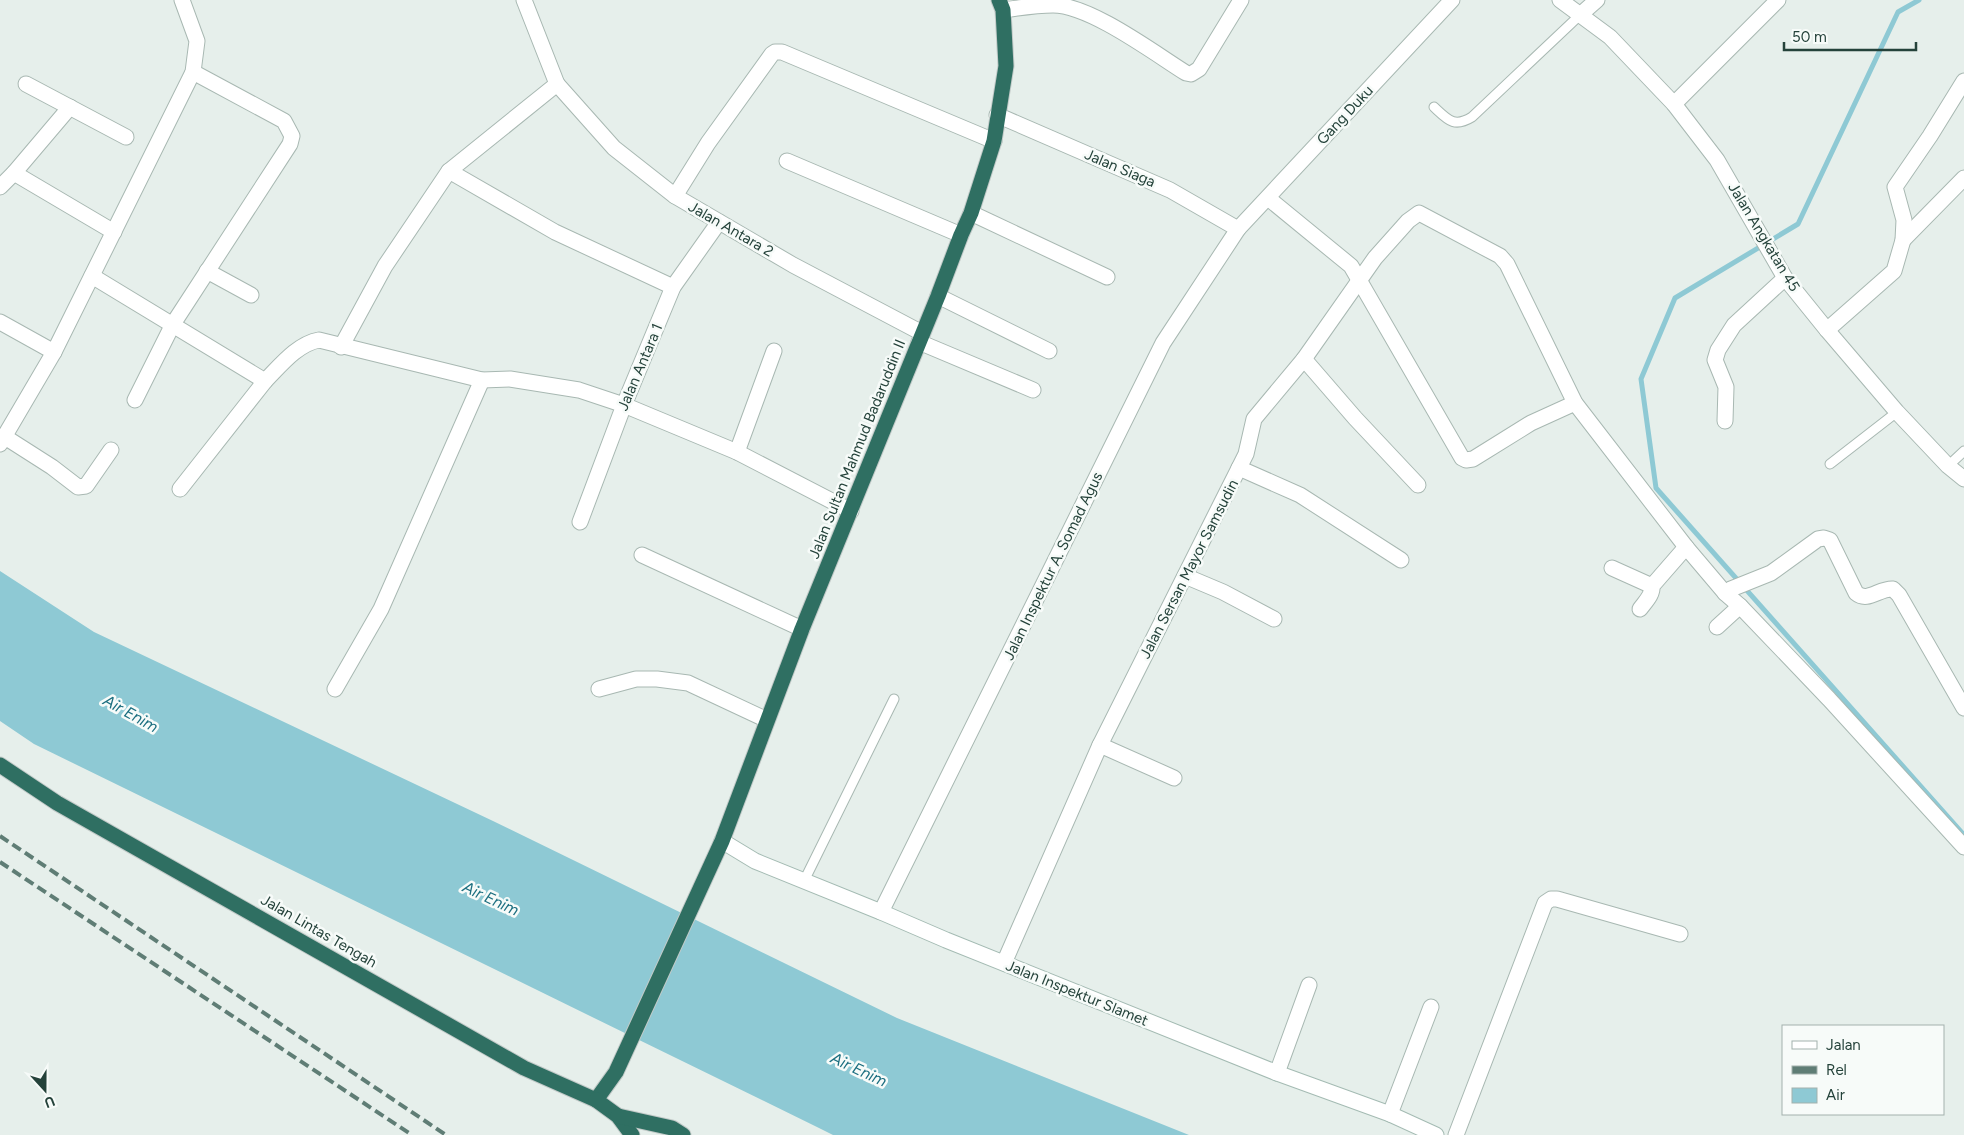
<svg xmlns="http://www.w3.org/2000/svg" width="1964" height="1135" font-family="Figtree,sans-serif">
  <rect width="100%" height="100%" fill="#e6efeb"/>
  <polygon fill="#8ec9d4" points="0,571 94,632 493,821 897,1018 1189,1135 833,1135 819,1128 34,744 0,721"/>
  <g fill="none" stroke-linecap="round" stroke-linejoin="round">
    <polyline stroke="#8ec9d4" stroke-width="5" points="1919,0 1898,12 1798,224 1675,298 1641,379 1656,488 1964,835"/>
    <defs>
      <g id="lane">
        <path d="M1434,107C1448,120 1454,128 1472,117L1580,15"/>
        <polyline points="1830,464 1897,412"/>
        <polyline points="1948,466 1964,451"/>
        <polyline points="804,881 894,699"/>
      </g>
      <g id="street">
        <polyline points="1560,0 1610,37 1674,104 1717,160 1785,278 1827,330 1897,412 1948,466 1964,479"/>
        <path d="M1003,10C1019,8 1036,5 1053,5C1090,5 1154,53 1186,73L1191,74L1199,69L1241,0"/>
        <polyline points="1580,15 1597,0"/>
        <polyline points="26,84 126,137"/>
        <polyline points="557,84 614,148 675,196"/>
        <polyline points="1674,104 1778,0"/>
        <polyline points="997,115 1170,190 1238,229"/>
        <polyline points="787,161 961,235"/>
        <polyline points="449,171 555,232 673,287"/>
        <polyline points="14,173 114,232"/>
        <polyline points="0,187 14,173 70,107"/>
        <polyline points="1268,198 1351,266 1462,458 1466,460 1473,459 1531,423 1575,403"/>
        <polyline points="971,213 1107,277"/>
        <polyline points="1903,240 1964,178"/>
        <polyline points="207,271 251,295"/>
        <path d="M92,276L265,381C280,366 297,344 319,340L482,380L510,379L579,390L624,405L737,452L851,511"/>
        <polyline points="938,296 1049,351"/>
        <polyline points="0,322 54,352"/>
        <polyline points="1827,330 1894,271 1903,240 1904,220 1895,187 1930,136 1964,81"/>
        <polyline points="922,333 793,265 675,196 708,143 772,54 775,52 782,52 994,141"/>
        <polyline points="919,342 1033,390"/>
        <polyline points="341,347 385,266 449,171 557,84 524,0"/>
        <polyline points="1304,359 1355,418 1418,485"/>
        <polyline points="135,400 173,324 290,144 292,136 284,121 193,72"/>
        <polyline points="1725,421 1726,387 1715,360 1718,350 1734,325 1785,278"/>
        <polyline points="5,437 52,467 78,487 86,486 111,450"/>
        <polyline points="0,444 54,352 193,72 197,41 182,0"/>
        <polyline points="737,452 774,351"/>
        <polyline points="1239,468 1300,495 1401,560"/>
        <polyline points="180,489 265,381"/>
        <polyline points="580,522 624,405 673,287 719,222"/>
        <polyline points="642,555 802,629"/>
        <polyline points="1612,568 1652,586"/>
        <polyline points="1185,576 1223,592 1274,619"/>
        <path d="M1725,593L1731,589L1771,573L1818,539L1824,538L1830,540L1856,593C1868,603 1879,588 1893,589L1899,595L1964,708"/>
        <polyline points="1740,606 1829,699 1964,847"/>
        <path d="M1640,609C1645,602 1653,595 1652,586L1686,547"/>
        <polyline points="335,689 381,609 482,380"/>
        <polyline points="599,689 636,679 657,679 688,683 767,720"/>
        <polyline points="1100,745 1174,778"/>
        <polyline points="881,912 1163,343 1238,229 1452,0"/>
        <polyline points="1004,963 1100,745 1239,468 1246,454 1254,419 1304,359 1375,258 1408,221 1419,213 1500,256 1507,264 1575,403 1686,547 1725,593 1740,606 1717,627"/>
        <polyline points="1277,1073 1309,985"/>
        <polyline points="1390,1114 1431,1007"/>
        <polyline points="1456,1135 1545,903 1551,899 1557,899 1680,934"/>
      </g>
      <polyline id="secondary" points="722,841 755,861 881,912 946,940 1277,1073 1390,1114 1436,1135"/>
      <g id="highway">
        <polyline points="0,765 57,803 524,1068 596,1100 616,1072 722,841 802,629 938,296 961,235 971,213 994,141 1006,66 1003,10 999,0"/>
        <polyline points="596,1100 618,1116 632,1135"/>
        <polyline points="618,1116 672,1128 683,1135"/>
      </g>
    </defs>
    <use href="#lane" stroke="#a8b8b2" stroke-width="11"/>
    <use href="#street" stroke="#a8b8b2" stroke-width="17"/>
    <use href="#secondary" stroke="#a4bbb3" stroke-width="17"/>
    <use href="#highway" stroke="#c2cac8" stroke-width="17"/>
    <use href="#lane" stroke="#fff" stroke-width="9"/>
    <use href="#street" stroke="#fff" stroke-width="15"/>
    <use href="#secondary" stroke="#fff" stroke-width="15"/>
    <use href="#highway" stroke="#2f6f62" stroke-width="15"/>
    <g stroke="#5f7d75" stroke-width="4" stroke-dasharray="10 5" stroke-linecap="butt">
      <polyline points="0,836 446,1135"/>
      <polyline points="0,862 412,1135"/>
    </g>
  </g>
  <g text-anchor="middle" stroke-width="5" stroke-linejoin="round" paint-order="stroke">
    <g font-size="15" fill="#24423a" stroke="#f7fbf9">
      <text transform="translate(1345 115) rotate(-47)" y="5">Gang Duku</text>
      <text transform="translate(1120 168) rotate(23)" y="5">Jalan Siaga</text>
      <text transform="translate(731 229) rotate(30)" y="5">Jalan Antara 2</text>
      <text transform="translate(1764 237) rotate(59)" y="5">Jalan Angkatan 45</text>
      <text transform="translate(640 367) rotate(-67)" y="5">Jalan Antara 1</text>
      <text transform="translate(857 449) rotate(-68)" y="5">Jalan Sultan Mahmud Badaruddin II</text>
      <text transform="translate(1053 566) rotate(-64)" y="5">Jalan Inspektur A. Somad Agus</text>
      <text transform="translate(1189 569) rotate(-63)" y="5">Jalan Sersan Mayor Samsudin</text>
      <text transform="translate(319 931) rotate(30)" y="5">Jalan Lintas Tengah</text>
      <text transform="translate(1077 993) rotate(22)" y="5">Jalan Inspektur Slamet</text>
    </g>
    <g font-size="16" font-style="italic" fill="#1c6f80" stroke="#f7fbf9">
      <text transform="translate(131 713) rotate(29)" y="6">Air Enim</text>
      <text transform="translate(491 898) rotate(25)" y="6">Air Enim</text>
      <text transform="translate(859 1069) rotate(25)" y="6">Air Enim</text>
    </g>
  </g>
  <rect x="1782" y="1025" width="162" height="90" fill="#f7fbf9" stroke="#a3b1ad"/>
  <rect x="1792" y="1041" width="25" height="8" fill="#ffffff" stroke="#a3b1ad"/>
  <text x="1826" y="1050" font-size="15" fill="#24423a">Jalan</text>
  <rect x="1792" y="1066" width="25" height="8" fill="#5f7d75" stroke="#a3b1ad"/>
  <text x="1826" y="1075" font-size="15" fill="#24423a">Rel</text>
  <rect x="1792" y="1088" width="25" height="15" fill="#8ec9d4" stroke="#a3b1ad"/>
  <text x="1826" y="1100" font-size="15" fill="#24423a">Air</text>
  <g transform="translate(45 1090) rotate(159)" stroke="#f7fbf9" stroke-width="4" paint-order="stroke">
  <path d="M0-4L9 19L0 12L-9 19Z" fill="#24423a"/>
  <text y="-8" font-size="14" font-weight="bold" text-anchor="middle" fill="#24423a">U</text>
  </g>
  <path d="M1784 42v8h132v-8" fill="none" stroke="#24423a" stroke-width="2.5"/>
  <text x="1792" y="42" font-size="15" fill="#24423a" stroke="#f7fbf9" stroke-width="4" paint-order="stroke">50 m</text>
</svg>
